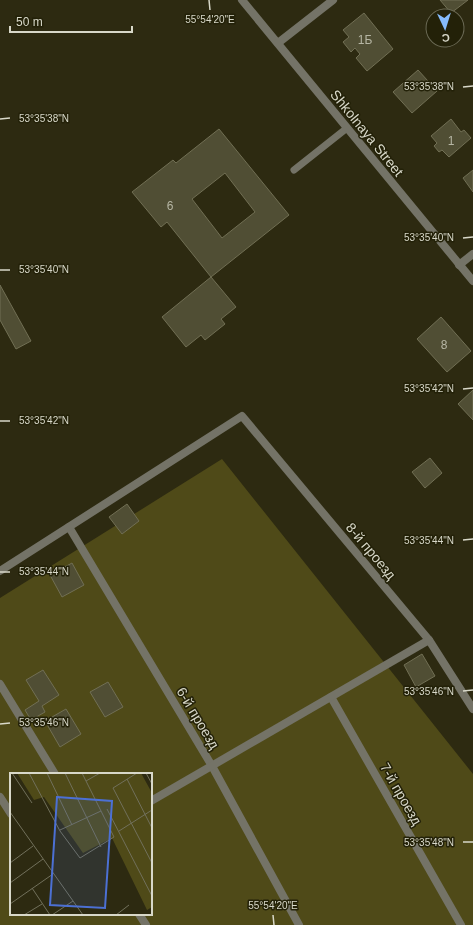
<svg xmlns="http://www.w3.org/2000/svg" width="473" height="925" font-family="Helvetica,sans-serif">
  <rect width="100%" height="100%" fill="#2d2a11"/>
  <path fill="#4f4a18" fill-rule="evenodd" d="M222,459L473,774V925H0V598ZM11,774H151V914H11Z"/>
  <g fill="#504e34" stroke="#716f54" fill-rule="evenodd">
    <polygon points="440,0 468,0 451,13"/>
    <polygon points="364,13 393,49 367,71 356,58 360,54 355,48 351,52 343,42 349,37 343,30"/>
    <polygon points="418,70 437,91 412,113 393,92"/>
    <polygon points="451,119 461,132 464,130 471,138 449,157 442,150 439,152 434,146 437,143 431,136"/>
    <path d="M219,129L289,215L211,277L167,222L161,227L132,192L173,160L176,163ZM225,173L255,212L222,238L192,199Z"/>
    <polygon points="473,170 473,192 463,178"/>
    <polygon points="211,277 236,307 221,319 225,324 205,340 201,335 186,347 162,317"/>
    <polygon points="0,285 31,341 16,349 0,320"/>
    <polygon points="441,317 471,351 447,372 417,339"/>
    <polygon points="473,390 473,420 458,404"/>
    <polygon points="430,458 442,473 425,488 412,472"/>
    <polygon points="127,504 139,521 122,534 109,517"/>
    <polygon points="72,563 84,585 62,597 50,575"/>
    <polygon points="422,654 435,676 416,687 404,665"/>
    <polygon points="43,670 59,695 42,706 45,712 31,720 25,710 39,701 26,680"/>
    <polygon points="108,682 123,707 105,717 90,692"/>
    <polygon points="66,709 81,734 60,747 45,721"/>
  </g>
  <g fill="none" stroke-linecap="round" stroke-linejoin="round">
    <polyline stroke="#747367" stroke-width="7" points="294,170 347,128"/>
    <g stroke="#747367" stroke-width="8">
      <polyline points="242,0 473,281"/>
      <polyline points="278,43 333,0"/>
      <polyline points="459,265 473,254"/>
      <polyline points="69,527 212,766 299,925"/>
      <polyline points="0,571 242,416 429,640 473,709"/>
      <polyline points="0,684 55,774"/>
      <polyline points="331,697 461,925"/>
      <polyline points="0,797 11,814"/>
      <polyline points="151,801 429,640"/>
      <polyline points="139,914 146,925"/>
    </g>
  </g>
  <path fill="none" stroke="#d8d8c9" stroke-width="1.5" d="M209,0L210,10M463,87L473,86M0,119L10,118M463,238L473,237M0,270H10M463,389L473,388M0,421H10M463,540L473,539M0,572H10M463,691L473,690M0,724L10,723M463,842H473M273,915L274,925"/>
  <g text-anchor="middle" stroke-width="3" stroke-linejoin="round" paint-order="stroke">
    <g font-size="12" fill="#b6b6a4">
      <text x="365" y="44">1Б</text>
      <text x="451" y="145">1</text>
      <text x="170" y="210">6</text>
      <text x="444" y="349">8</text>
    </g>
    <g font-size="14" fill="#d8d8c9" stroke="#232108">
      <text transform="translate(367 133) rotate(51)" y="5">Shkolnaya Street</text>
      <text transform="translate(371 551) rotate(50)" y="5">8-й проезд</text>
      <text transform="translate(198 718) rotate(59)" y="5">6-й проезд</text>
      <text transform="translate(401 794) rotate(60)" y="5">7-й проезд</text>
    </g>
  </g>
  <g transform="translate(10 773)">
    <rect width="142" height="142" fill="#2d2a11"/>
    <path d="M7,0H131L142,20V134L137,137L102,65L73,80L34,24L24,27Z" fill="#4f4a18"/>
    <path fill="none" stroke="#71705b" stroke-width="1" d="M2,0L22,30M19,0L50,58L70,85L104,64L72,0M37,0L62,52M55,0L91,74M127,0L103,15L142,90M136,0L142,11M117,6L142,55M76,8L90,0M97,36L142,123M0,39L73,142M50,57L91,38M109,58L142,37M0,90L23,73M0,110L33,86M22,115L40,142M0,131L43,101M14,142L32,131M42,142L63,128M106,142L119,132"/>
    <path fill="#4c70d4" fill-opacity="0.15" stroke="#4c70d4" stroke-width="2" d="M47,24L102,28L95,135L40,132Z"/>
    <rect width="142" height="142" fill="none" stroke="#d8d8c9" stroke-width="2"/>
  </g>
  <g font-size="10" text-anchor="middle" fill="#d8d8c9" stroke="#232108" stroke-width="3" stroke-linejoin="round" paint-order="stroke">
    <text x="210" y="23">55°54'20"E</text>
    <text x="429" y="90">53°35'38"N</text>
    <text x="44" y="122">53°35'38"N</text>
    <text x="429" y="241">53°35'40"N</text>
    <text x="44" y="273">53°35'40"N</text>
    <text x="429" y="392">53°35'42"N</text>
    <text x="44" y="424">53°35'42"N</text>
    <text x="429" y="544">53°35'44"N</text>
    <text x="44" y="575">53°35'44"N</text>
    <text x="429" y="695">53°35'46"N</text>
    <text x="44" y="726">53°35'46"N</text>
    <text x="429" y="846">53°35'48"N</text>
    <text x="273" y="909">55°54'20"E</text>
  </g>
  <g transform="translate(445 28) rotate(176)"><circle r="19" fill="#232108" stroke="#6b6a55"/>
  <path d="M0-3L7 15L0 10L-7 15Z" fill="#86bbfb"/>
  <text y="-6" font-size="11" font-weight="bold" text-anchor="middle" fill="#d8d8c9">С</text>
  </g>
  <path d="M10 26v6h122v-6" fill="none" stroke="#d8d8c9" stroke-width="2"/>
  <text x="16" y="26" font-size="12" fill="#d8d8c9" stroke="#232108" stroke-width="3" paint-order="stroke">50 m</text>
</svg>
